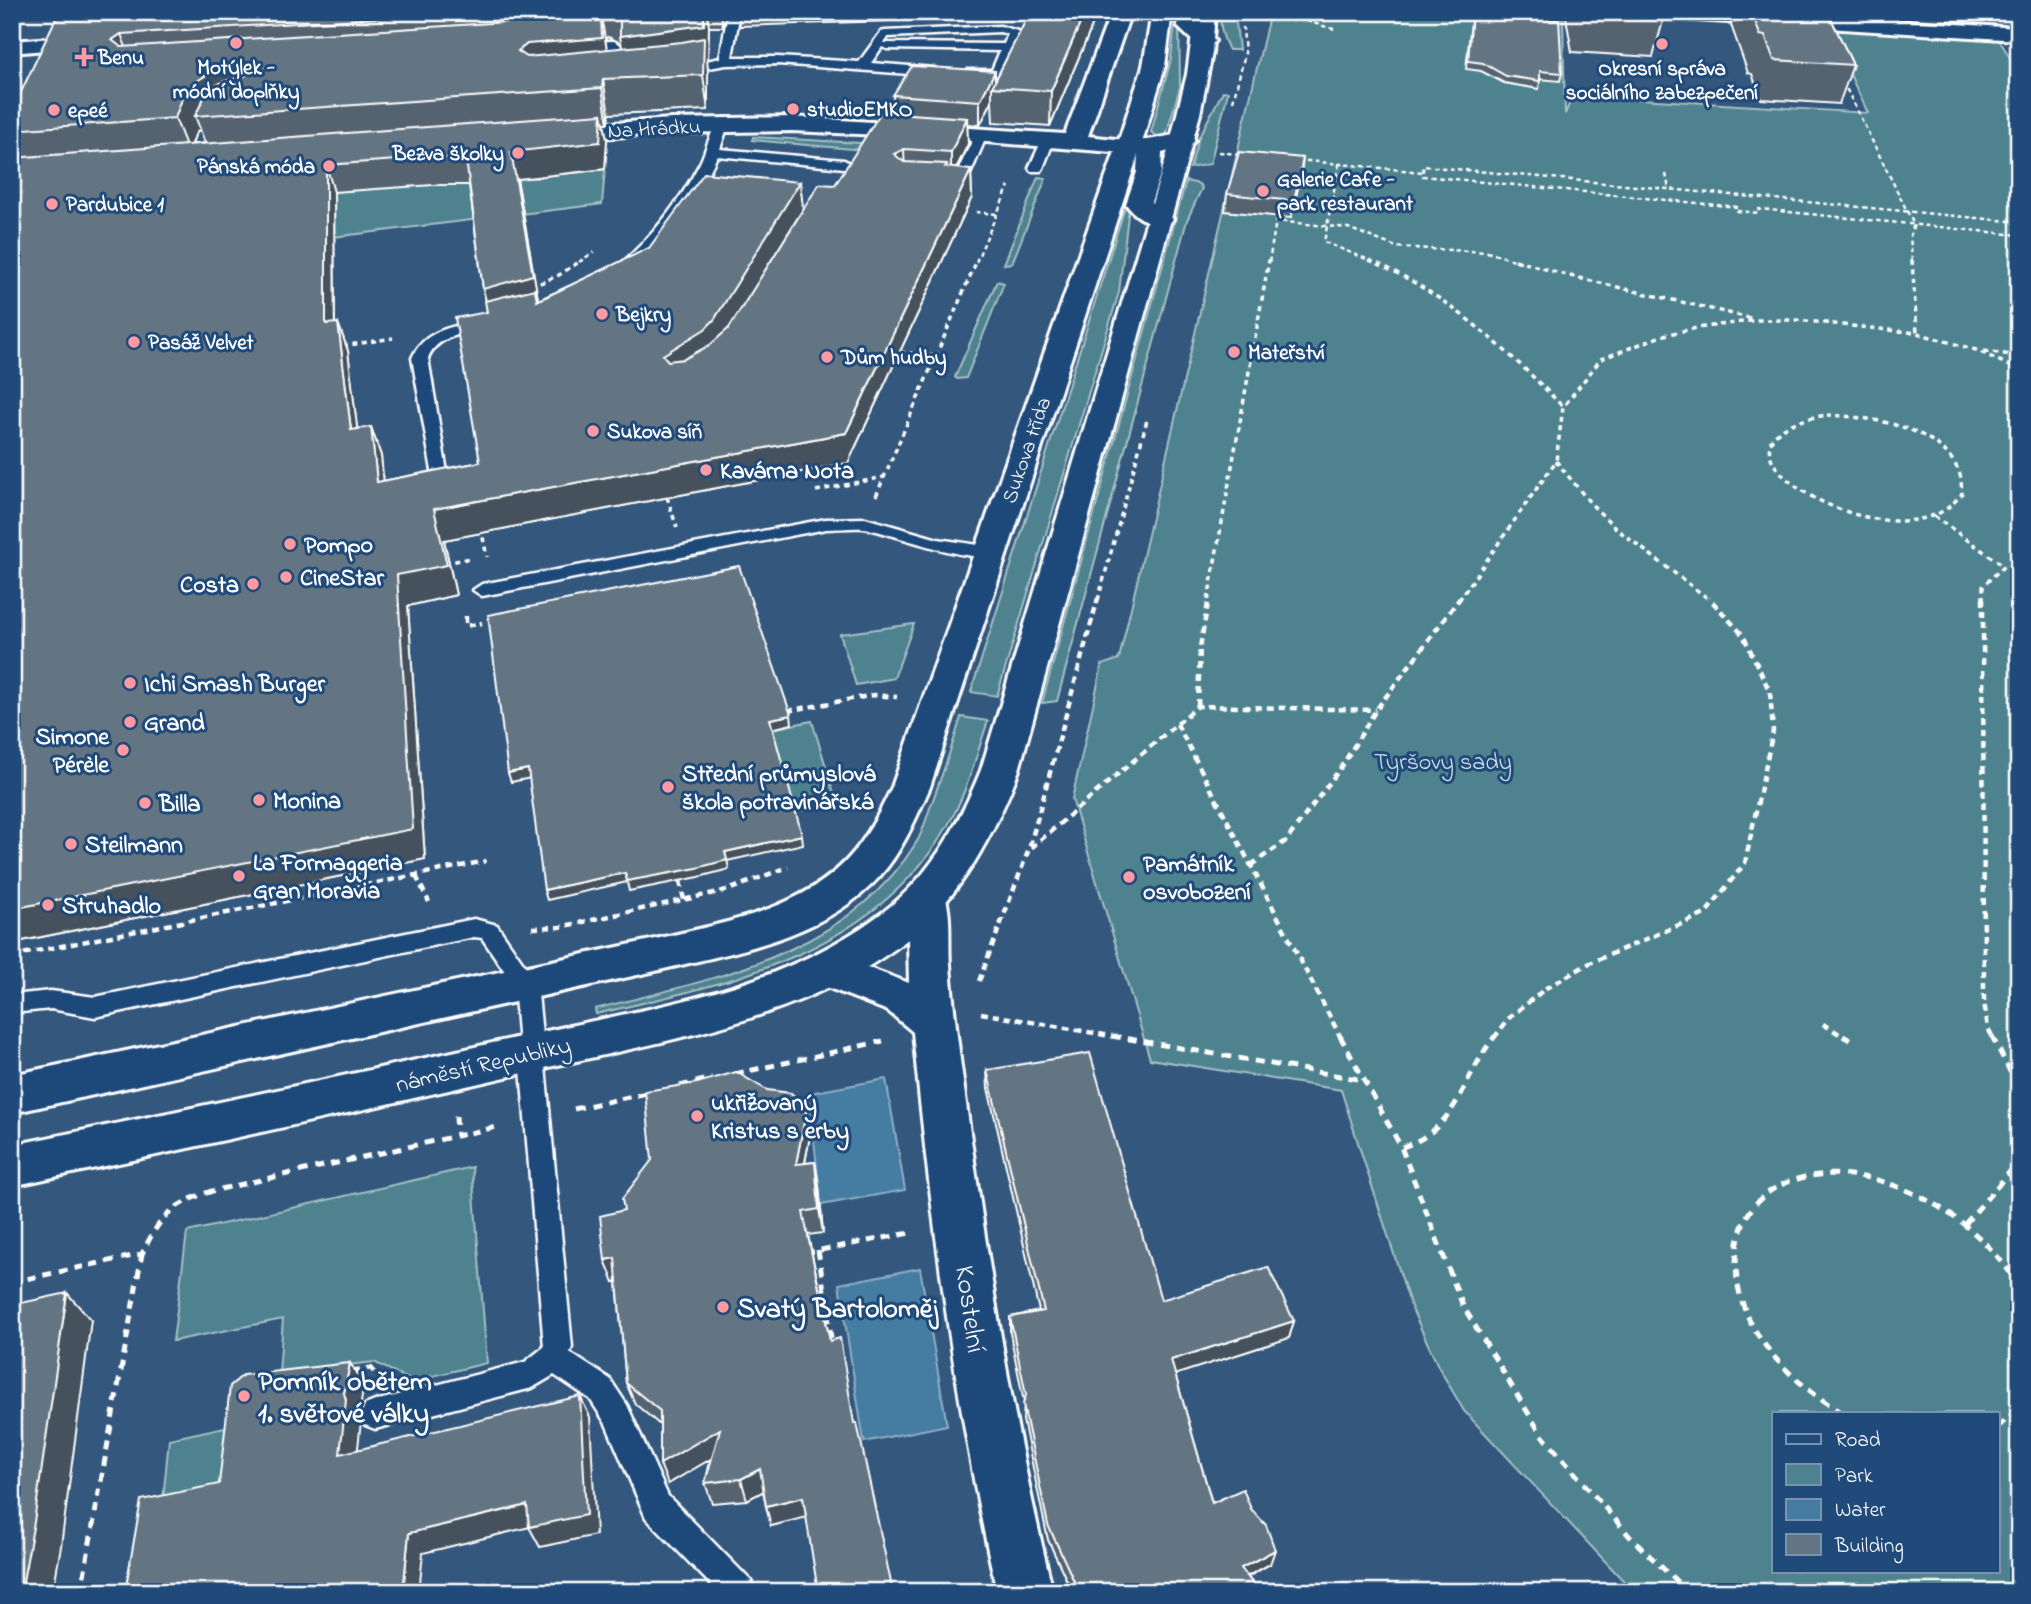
<svg xmlns="http://www.w3.org/2000/svg" width="2031" height="1604" font-family="'Indie Flower',sans-serif">
  <rect width="100%" height="100%" fill="#33577d"/>
  <filter id="ink" filterUnits="userSpaceOnUse"><feTurbulence type="fractalNoise" baseFrequency=".0143" numOctaves="2"/><feDisplacementMap in="SourceGraphic" scale="14" xChannelSelector="R" yChannelSelector="G"/><feConvolveMatrix kernelMatrix="1 2 1 2 8 2 1 2 1" color-interpolation-filters="sRGB"/></filter>
  <g filter="url(#ink)">
    <g fill="#4e828e" stroke="#a6c0c6" stroke-width="2" fill-rule="evenodd">
      <polygon points="1176,12 1179,12 1180,87 1166,135 1157,136 1151,132 1171,59"/>
      <path d="M1220,12L1235,14L1239,50H1229C1222,37 1220,27 1220,12Z"/>
      <path d="M1270,12H1476L1563,18L1565,114L1573,95L1868,113L1829,30L1834,29L1998,38L2019,72V1592H1634L1464,1411L1438,1366L1411,1307L1341,1090L1150,1059L1072,799L1102,665L1119,659ZM1774,1413H1998V1571H1774Z"/>
      <polygon points="1223,91 1228,92 1210,164 1190,168 1199,137"/>
      <polygon points="753,137 968,149 964,159 752,140"/>
      <polygon points="605,169 602,204 309,240 324,189 529,178 537,178 538,173 574,171 575,173"/>
      <polygon points="1038,177 1046,178 1012,263 1004,264"/>
      <polygon points="1138,177 1128,215 1119,292 997,696 971,692 1134,179"/>
      <polygon points="1186,181 1199,184 1202,188 1187,220 1057,701 1042,703"/>
      <polygon points="997,281 1004,283 966,378 957,379 955,377"/>
      <polygon points="914,624 894,678 856,685 840,634"/>
      <path d="M961,717L988,721C976,756 967,793 948,825C874,954 729,983 596,1014L595,1009C713,979 848,954 916,843C923,832 926,819 930,808C941,778 952,748 961,717Z"/>
      <polygon points="812,721 837,803 794,812 771,729"/>
      <polygon points="472,1167 487,1363 412,1381 374,1362 279,1373 283,1319 173,1341 187,1232"/>
      <polygon points="239,1424 237,1505 161,1520 169,1439"/>
    </g>
    <g fill="#447ba1" stroke="#8fb0c7" stroke-width="2">
      <polygon points="886,1079 905,1190 821,1205 809,1093"/>
      <polygon points="920,1268 947,1425 864,1442 839,1284"/>
    </g>
    <g fill="none" stroke-linecap="round" stroke-linejoin="round">
      <defs>
        <g id="service">
          <path d="M728,12H740L732,57H778L859,62L881,32L885,31L1000,26L1021,32L1001,75C989,78 971,81 961,74L967,70H992L1000,51L887,49L882,47L871,63L935,68L941,72L935,76L778,64L726,65L675,74V68L720,58ZM1000,32L1008,34L1004,44L884,43L888,37Z"/>
          <polygon points="614,41 623,46 623,75 617,79 611,75 611,48 579,48 573,45 579,42"/>
          <path d="M722,121L728,125L720,149L844,160L851,164L844,168L717,156C697,201 663,243 626,274H616L614,271L616,268C651,239 679,203 700,163C706,152 711,125 722,121Z"/>
          <polygon points="981,131 987,135 965,186 958,190 945,188 945,182 953,181 975,135"/>
          <polygon points="1048,136 1054,140 1043,168 1041,171 1031,171 1029,168 1042,140"/>
          <path d="M485,320L490,322L493,325L490,328C468,334 438,333 428,358L448,478L440,483L434,482L412,358C425,328 456,326 485,320Z"/>
          <path d="M865,518L938,539L992,547L1001,552C986,570 888,532 864,528C852,527 838,529 826,529L482,596L473,590L482,584L826,519Z"/>
          <polygon points="474,919 497,925 537,983 572,1347 570,1353 610,1379 627,1405 668,1496 751,1581 755,1592 718,1592 646,1518 606,1424 590,1399 554,1375 532,1388 375,1429 365,1425 361,1415 365,1405 375,1401 525,1362 544,1347 514,985 482,938 474,937 95,1017 51,1009 12,1013 12,995 51,991 95,997"/>
        </g>
        <g id="minor">
          <path d="M1111,12H1131L1088,136C1107,138 1127,141 1146,140C1161,139 1177,132 1191,135L1195,140L1191,145L1162,153L1161,172L1151,202L1173,219L1169,224C1153,228 1135,217 1126,204L1137,172L1138,154L923,137L792,131L672,133L553,141L545,139L541,134L545,129L553,127L672,119L792,117L1065,134Z"/>
          <polygon points="1176,12 1196,12 1198,25 1215,41 1211,45 1197,45 1178,27"/>
          <polygon points="1654,12 1768,12 2019,28 2019,40 1664,18 1657,16"/>
          <polygon points="94,35 101,37 105,41 101,45 12,53 12,41"/>
          <path d="M927,882L941,886C953,908 948,940 950,964C952,996 956,1027 960,1059C984,1238 1010,1417 1053,1592H997C956,1408 931,1219 913,1032L888,1011L811,981L805,969L811,957L826,952L909,983L907,897L913,886Z"/>
        </g>
        <g id="tertiary">
          <path d="M1152,12H1172L1165,66L1141,146L930,787C916,818 903,850 880,876C823,939 730,953 651,972L12,1113V1075L651,940C721,923 806,911 854,852C870,832 881,810 892,787L1117,146L1143,66Z"/>
          <path d="M1195,12H1215L1212,53L1200,114L1019,770C994,834 961,897 907,940C801,1022 659,1041 532,1071C359,1111 186,1149 12,1186V1145C184,1110 356,1074 528,1035C648,1008 773,992 875,918C927,882 958,827 981,770L1167,154L1187,74Z"/>
        </g>
      </defs>
      <use href="#service" stroke="#fff" stroke-width="5"/>
      <use href="#minor" stroke="#fff" stroke-width="6"/>
      <use href="#tertiary" stroke="#fff" stroke-width="6"/>
      <g stroke="#fff" stroke-width="2.5" stroke-dasharray="4.5 3.5" stroke-linecap="butt">
        <polyline points="1276,12 1337,30"/>
        <polyline points="1522,12 1570,15"/>
        <polyline points="1843,82 1914,225 1910,235 1912,262"/>
        <polyline points="1233,101 1245,54 1243,27"/>
        <polyline points="1219,152 1244,155"/>
        <polyline points="1298,160 1423,172"/>
        <polyline points="1339,164 1324,242 1374,262"/>
        <polyline points="1666,174 1669,189"/>
        <polyline points="976,212 996,214"/>
        <polyline points="2019,222 1423,166 1423,176 1737,207 1737,211 1759,213 1759,209 2019,235"/>
        <polyline points="579,262 594,252"/>
        <polyline points="976,262 1009,186"/>
        <polyline points="1269,262 1276,221 1348,228 1396,247 1487,252 1521,262"/>
      </g>
      <g stroke="#fff" stroke-width="3.5" stroke-dasharray="5 4.5" stroke-linecap="butt">
        <path d="M1369,260C1441,289 1510,352 1563,407"/>
        <polyline points="1515,260 1566,275 1754,319"/>
        <polyline points="1912,260 1917,333"/>
        <polyline points="531,287 559,275 582,260"/>
        <polyline points="343,346 393,338"/>
        <polyline points="1984,351 2019,356"/>
        <polyline points="900,352 935,356"/>
        <path d="M1827,415C1870,417 1940,426 1959,472C1962,478 1961,487 1962,494C1957,499 1952,505 1946,509C1871,559 1672,438 1827,415Z"/>
        <polyline points="1556,461 1591,504 1618,530 1710,600"/>
        <polyline points="816,491 884,477"/>
        <polyline points="876,496 977,260"/>
        <polyline points="1934,516 2004,566"/>
        <polyline points="481,528 487,557"/>
        <polyline points="445,563 471,558"/>
        <polyline points="1098,600 1147,420"/>
        <polyline points="1208,600 1269,260"/>
        <polyline points="1459,600 1556,461 1563,407 1601,359 1664,335 1697,328 1757,320 1797,320 1917,333 1976,350 2019,370"/>
        <polyline points="1983,600 1983,586 2004,566 2019,564"/>
      </g>
      <g stroke="#fff" stroke-width="4.5" stroke-dasharray="7 5" stroke-linecap="butt">
        <polyline points="1983,598 1984,1002 1988,1028 1993,1038"/>
        <polyline points="466,616 466,626 482,623"/>
        <polyline points="1198,706 1200,647 1209,598"/>
        <polyline points="787,711 874,695 897,697"/>
        <polyline points="1177,724 1341,1038"/>
        <polyline points="1031,848 1198,706 1376,710"/>
        <polyline points="1251,865 1286,841 1342,766 1376,710 1460,598"/>
        <polyline points="416,876 429,902"/>
        <polyline points="680,881 684,900"/>
        <polyline points="532,928 560,927 728,890 788,867"/>
        <polyline points="12,956 486,861"/>
        <polyline points="979,981 1029,849 1098,598"/>
        <polyline points="981,1013 1122,1038"/>
        <polyline points="1823,1024 1846,1038"/>
        <polyline points="1494,1038 1510,1017 1546,988 1590,963 1705,914 1745,863 1773,731 1770,692 1743,635 1709,598"/>
      </g>
      <g stroke="#fff" stroke-width="5" stroke-dasharray="9 7" stroke-linecap="butt">
        <polyline points="1112,1036 1363,1080"/>
        <polyline points="1340,1036 1401,1147 1463,1306 1541,1434 1632,1539 1688,1592"/>
        <polyline points="1843,1036 1850,1040"/>
        <polyline points="1992,1036 2019,1089"/>
        <polyline points="735,1074 883,1041"/>
        <polyline points="680,1086 712,1078"/>
        <polyline points="574,1109 651,1092"/>
        <polyline points="456,1116 457,1136"/>
        <path d="M1402,1147C1458,1130 1463,1076 1495,1036"/>
        <polyline points="1965,1224 2019,1161"/>
        <polyline points="818,1250 832,1344"/>
        <polyline points="805,1253 910,1233"/>
        <path d="M12,1282L142,1254C160,1216 172,1204 212,1191L501,1126"/>
        <polyline points="351,1371 371,1368 375,1373"/>
        <path d="M1842,1413C1782,1376 1722,1315 1739,1238C1743,1216 1758,1196 1779,1186C1863,1146 1978,1214 2019,1287"/>
        <polyline points="1998,1427 2019,1408"/>
        <polyline points="81,1592 142,1254"/>
      </g>
      <use href="#service" fill="#1f4a7a" fill-rule="evenodd"/>
      <use href="#minor" fill="#1f4a7a" fill-rule="evenodd"/>
      <use href="#tertiary" fill="#1f4a7a" fill-rule="evenodd"/>
      <polyline stroke="#fff" stroke-width="3.5" stroke-dasharray="5 4.5" stroke-linecap="butt" points="667,497 677,528"/>
    </g>
    <g fill="#556471" stroke="#fff" stroke-width="2" fill-rule="evenodd">
      <path d="M69,12H727L723,27H709L708,59H707L708,72V110L609,114L608,123H604L607,140L605,169L517,179L538,300L800,182L803,209L835,185L894,113L893,95L995,81L1026,20L976,18L740,26L738,12H1098L1050,126L993,122L992,101L980,125L967,124L968,144L957,168L971,170L972,197L848,463L444,540L456,595L408,606L425,859L12,943V158L16,157L12,150V111L71,16ZM608,37L621,43L622,48L607,50L605,38ZM200,129L205,143L192,144L195,135ZM433,185H469L483,289L486,300L487,312L480,462L383,481L381,456L371,427L357,429L348,351L338,323H335L334,192Z"/>
      <polygon points="1565,12 1661,12 1663,21 1653,57 1572,52"/>
      <polygon points="1735,12 1828,12 1853,65 1839,104 1761,99 1752,74 1748,73 1731,25"/>
      <polygon points="1916,12 1970,12 1968,15"/>
      <polygon points="1472,13 1562,73 1560,81 1540,79 1539,89 1504,83 1481,71 1466,69"/>
      <polygon points="1301,174 1291,218 1225,211 1227,194"/>
      <polygon points="987,1070 1161,1300 1294,1321 1289,1338 1175,1374 1212,1503 1270,1564 1248,1577 1259,1592 1072,1592 1048,1540 1023,1420 1024,1402 1010,1333 1010,1317 1039,1311 988,1088"/>
      <polygon points="810,1136 805,1163 815,1162 819,1186 823,1233 808,1235 830,1341 854,1423 806,1517 771,1526 766,1506 763,1491 747,1500 712,1503 705,1483 711,1458 668,1484 660,1425 635,1404 626,1383 617,1282 614,1282 624,1210"/>
    </g>
    <g fill="#45515c" stroke="#fff" stroke-width="2">
      <polygon points="69,12 349,12 77,33"/>
      <polygon points="704,12 707,12 709,27 708,59 707,59 708,72 708,110 703,75 626,70 620,36"/>
      <polygon points="721,12 727,12 723,27"/>
      <polygon points="1085,12 1098,12 1050,126 1051,91"/>
      <polygon points="601,16 607,50 534,78 518,51 527,44"/>
      <polygon points="121,34 134,68 112,40"/>
      <polygon points="240,64 251,98 195,116 200,129 195,135 189,153 175,118 182,99 195,82 213,71"/>
      <polygon points="995,71 995,87 992,87 992,101 980,125 980,101"/>
      <polygon points="603,79 609,114 608,123 602,88"/>
      <polygon points="602,114 607,140 605,169 517,179 539,304 490,317 483,289 511,152"/>
      <polygon points="967,118 968,144 951,179 951,152"/>
      <polygon points="904,149 905,175 894,154"/>
      <polygon points="1303,158 1301,174 1291,218 1294,201"/>
      <polygon points="326,165 334,192 335,353 326,324"/>
      <polygon points="971,170 972,197 848,463 444,540 456,595 408,606 425,859 12,943 12,909 397,575 434,509 846,433"/>
      <polygon points="800,182 803,209 718,348 668,384 663,355"/>
      <polygon points="338,323 348,351 361,460 351,430"/>
      <polygon points="371,427 381,456 387,512 377,482"/>
      <polygon points="791,715 792,724 771,729 770,719"/>
      <polygon points="528,769 531,778 511,782 508,773"/>
      <polygon points="802,835 803,844 727,861 725,852"/>
      <polygon points="727,860 729,869 699,877 629,891 627,882 547,900 544,890 625,873"/>
      <polygon points="806,1112 810,1136 800,1188 796,1164"/>
      <polygon points="815,1162 819,1186 823,1233 819,1209"/>
      <polygon points="615,1258 623,1280 614,1282 605,1260"/>
      <polygon points="67,1293 91,1320 61,1546 53,1592 21,1592"/>
      <polygon points="1294,1321 1289,1338 1168,1377 1171,1360"/>
      <polygon points="350,1363 364,1384 359,1414 361,1421 355,1474 340,1454 344,1393"/>
      <polygon points="580,1396 590,1417 596,1535 540,1547 529,1527"/>
      <polygon points="720,1429 726,1450 668,1484 660,1464"/>
      <polygon points="760,1469 766,1490 747,1500 741,1479"/>
      <polygon points="803,1497 807,1517 771,1526 766,1506"/>
      <polygon points="527,1505 538,1525 423,1553 419,1592 403,1592 409,1533"/>
      <polygon points="1275,1550 1270,1564 1237,1582 1241,1568"/>
    </g>
    <g fill="#637483" stroke="#fff" stroke-width="2">
      <polygon points="128,12 471,12 121,34 112,40 121,47 601,16 602,38 527,44 518,51 527,57 682,42 704,38 703,75 603,79 602,88 195,116 208,90 222,82 247,75 249,70 240,64 213,71 195,82 182,99 175,118 12,130 12,111 56,18"/>
      <polygon points="620,12 704,12 704,25 620,36"/>
      <polygon points="1030,12 1085,12 1051,91 992,87"/>
      <polygon points="1580,12 1661,12 1663,21 1581,15"/>
      <polygon points="1752,12 1828,12 1853,65 1774,60 1765,36 1760,35"/>
      <polygon points="1472,13 1559,20 1562,73 1540,71 1540,81 1506,76 1483,63 1468,61"/>
      <polygon points="912,66 995,71 980,101 893,95"/>
      <polygon points="881,112 967,118 951,152 904,149 894,154 904,162 947,164 945,167 971,170 846,433 434,509 447,565 397,575 413,829 12,909 12,158 602,114 600,142 511,152 533,275 483,289 466,159 426,158 326,165 326,324 338,323 351,430 371,427 377,482 480,462 455,318 487,312 485,301 535,289 537,301 649,248 704,173 800,182 714,320 705,329 663,355 668,361 684,359 710,345 729,328 819,184 835,185"/>
      <polygon points="1239,152 1303,158 1294,201 1227,194"/>
      <polygon points="739,566 791,715 770,719 802,835 725,852 727,860 697,868 627,881 625,873 544,890 528,769 508,773 488,615"/>
      <polygon points="1090,1053 1161,1300 1268,1267 1294,1321 1171,1360 1212,1503 1243,1489 1251,1509 1266,1525 1275,1550 1241,1568 1259,1592 1079,1592 1048,1525 1023,1404 1026,1395 1010,1317 1044,1311 987,1070"/>
      <polygon points="736,1072 767,1090 791,1093 803,1104 806,1112 796,1164 815,1162 819,1209 803,1212 830,1341 840,1338 854,1423 857,1423 893,1592 818,1592 803,1497 766,1506 760,1469 741,1479 705,1483 720,1429 660,1464 660,1411 626,1383 615,1258 605,1260 600,1216 624,1210 622,1199 652,1160 645,1091 697,1083"/>
      <polygon points="67,1293 34,1522 21,1592 12,1592 12,1305"/>
      <polygon points="350,1363 344,1393 346,1400 340,1454 580,1396 586,1515 529,1527 527,1505 409,1533 403,1592 125,1592 141,1500 219,1484 230,1386 243,1375"/>
    </g>
  </g>
  <g fill="#ff9aa2" stroke="#1f4a7a" stroke-width="2.5">
    <circle cx="236" cy="43" r="7"/>
    <circle cx="1662" cy="44" r="7"/>
    <path d="M80.5 46.5h7v7h7v7h-7v7h-7v-7h-7v-7h7z"/>
    <circle cx="793" cy="109" r="7"/>
    <circle cx="54" cy="110" r="7"/>
    <circle cx="518" cy="153" r="7"/>
    <circle cx="329" cy="166" r="7"/>
    <circle cx="1263" cy="191" r="7"/>
    <circle cx="52" cy="204" r="7"/>
    <circle cx="602" cy="314" r="7"/>
    <circle cx="134" cy="342" r="7"/>
    <circle cx="1234" cy="352" r="7"/>
    <circle cx="827" cy="357" r="7"/>
    <circle cx="593" cy="431" r="7"/>
    <circle cx="706" cy="470" r="7"/>
    <circle cx="290" cy="544" r="7"/>
    <circle cx="286" cy="577" r="7"/>
    <circle cx="253" cy="584" r="7"/>
    <circle cx="130" cy="683" r="7"/>
    <circle cx="130" cy="722" r="7"/>
    <circle cx="123" cy="750" r="7"/>
    <circle cx="668" cy="787" r="7"/>
    <circle cx="259" cy="800" r="7"/>
    <circle cx="145" cy="803" r="7"/>
    <circle cx="71" cy="844" r="7"/>
    <circle cx="239" cy="876" r="7"/>
    <circle cx="1129" cy="877" r="7"/>
    <circle cx="48" cy="905" r="7"/>
    <circle cx="697" cy="1116" r="7"/>
    <circle cx="723" cy="1307" r="7"/>
    <circle cx="244" cy="1396" r="7"/>
  </g>
  <g text-anchor="middle" stroke-width="6" stroke-linejoin="round" paint-order="stroke">
    <g font-size="21" font-weight="bold" fill="#fff" stroke="#1f4a7a" text-anchor="start">
      <text x="98" y="64">Benu</text>
      <text x="236" y="74" text-anchor="middle">Motýlek -<tspan x="236" dy="24">módní doplňky</tspan></text>
      <text x="1662" y="75" text-anchor="middle">Okresní správa<tspan x="1662" dy="24">sociálního zabezpečení</tspan></text>
      <text x="807" y="116">studioEMKO</text>
      <text x="68" y="117">epeé</text>
      <text x="504" y="160" text-anchor="end">Bezva školky</text>
      <text x="315" y="173" text-anchor="end">Pánská móda</text>
      <text x="1277" y="186">Galerie Cafe -<tspan x="1277" dy="24">park restaurant</tspan></text>
      <text x="66" y="211">Pardubice 1</text>
      <text x="616" y="321">Bejkry</text>
      <text x="148" y="349">Pasáž Velvet</text>
      <text x="1248" y="359">Mateřství</text>
      <text x="841" y="364">Dům hudby</text>
      <text x="607" y="438">Sukova síň</text>
    </g>
    <g font-size="21" fill="#fff" stroke="#1f4a7a">
      <text transform="translate(654 128) rotate(-3)" y="7">Na Hrádku</text>
      <text transform="translate(1026 450) rotate(-71)" y="7">Sukova třída</text>
    </g>
    <g font-size="24" font-weight="bold" fill="#fff" stroke="#1f4a7a" text-anchor="start">
      <text x="720" y="478">Kavárna Nota</text>
      <text x="304" y="552">Pompo</text>
      <text x="300" y="585">CineStar</text>
      <text x="239" y="592" text-anchor="end">Costa</text>
      <text x="144" y="691">Ichi Smash Burger</text>
      <text x="144" y="730">Grand</text>
      <text x="109" y="744" text-anchor="end">Simone<tspan x="109" dy="28">Pérèle</tspan></text>
      <text x="682" y="781">Střední průmyslová<tspan x="682" dy="28">škola potravinářská</tspan></text>
      <text x="273" y="808">Monina</text>
      <text x="159" y="811">Billa</text>
      <text x="85" y="852">Steilmann</text>
      <text x="253" y="870">La Formaggeria<tspan x="253" dy="28">Gran Moravia</tspan></text>
      <text x="1143" y="871">Památník<tspan x="1143" dy="28">osvobození</tspan></text>
      <text x="62" y="913">Struhadlo</text>
      <text x="711" y="1110">ukřižovaný<tspan x="711" dy="28">Kristus s erby</tspan></text>
    </g>
    <g font-size="24" fill="#d3e0e3" stroke="#1f4a7a">
      <text x="1443" y="769">Tyršovy sady</text>
    </g>
    <g font-size="24" fill="#fff" stroke="#1f4a7a">
      <text transform="translate(483 1064) rotate(-13)" y="8">náměstí Republiky</text>
    </g>
    <g font-size="28" font-weight="bold" fill="#fff" stroke="#1f4a7a" text-anchor="start">
      <text x="737" y="1317">Svatý Bartoloměj</text>
      <text x="258" y="1390">Pomník obětem<tspan x="258" dy="32">1. světové války</tspan></text>
    </g>
    <g font-size="28" fill="#fff" stroke="#1f4a7a">
      <text transform="translate(972 1309) rotate(82)" y="10">Kostelní</text>
    </g>
  </g>
  <rect width="2031" height="1604" fill="none" stroke="#1f4a7a" stroke-width="42"/>
  <rect x="21" y="21" width="1989" height="1562" fill="none" stroke="#fff" stroke-width="2.5" filter="url(#ink)"/>
  <rect x="1772" y="1412" width="228" height="161" fill="#1f4a7a" stroke="#7992af" stroke-width="2"/>
  <rect x="1786" y="1434" width="35" height="10" fill="#1f4a7a" stroke="#7992af" stroke-width="2"/>
  <text x="1835" y="1446" font-size="21" fill="#ffffff">Road</text>
  <rect x="1786" y="1464" width="35" height="21" fill="#4e828e" stroke="#7992af" stroke-width="2"/>
  <text x="1835" y="1482" font-size="21" fill="#ffffff">Park</text>
  <rect x="1786" y="1499" width="35" height="21" fill="#447ba1" stroke="#7992af" stroke-width="2"/>
  <text x="1835" y="1516" font-size="21" fill="#ffffff">Water</text>
  <rect x="1786" y="1534" width="35" height="21" fill="#637483" stroke="#7992af" stroke-width="2"/>
  <text x="1835" y="1552" font-size="21" fill="#ffffff">Building</text>
</svg>
